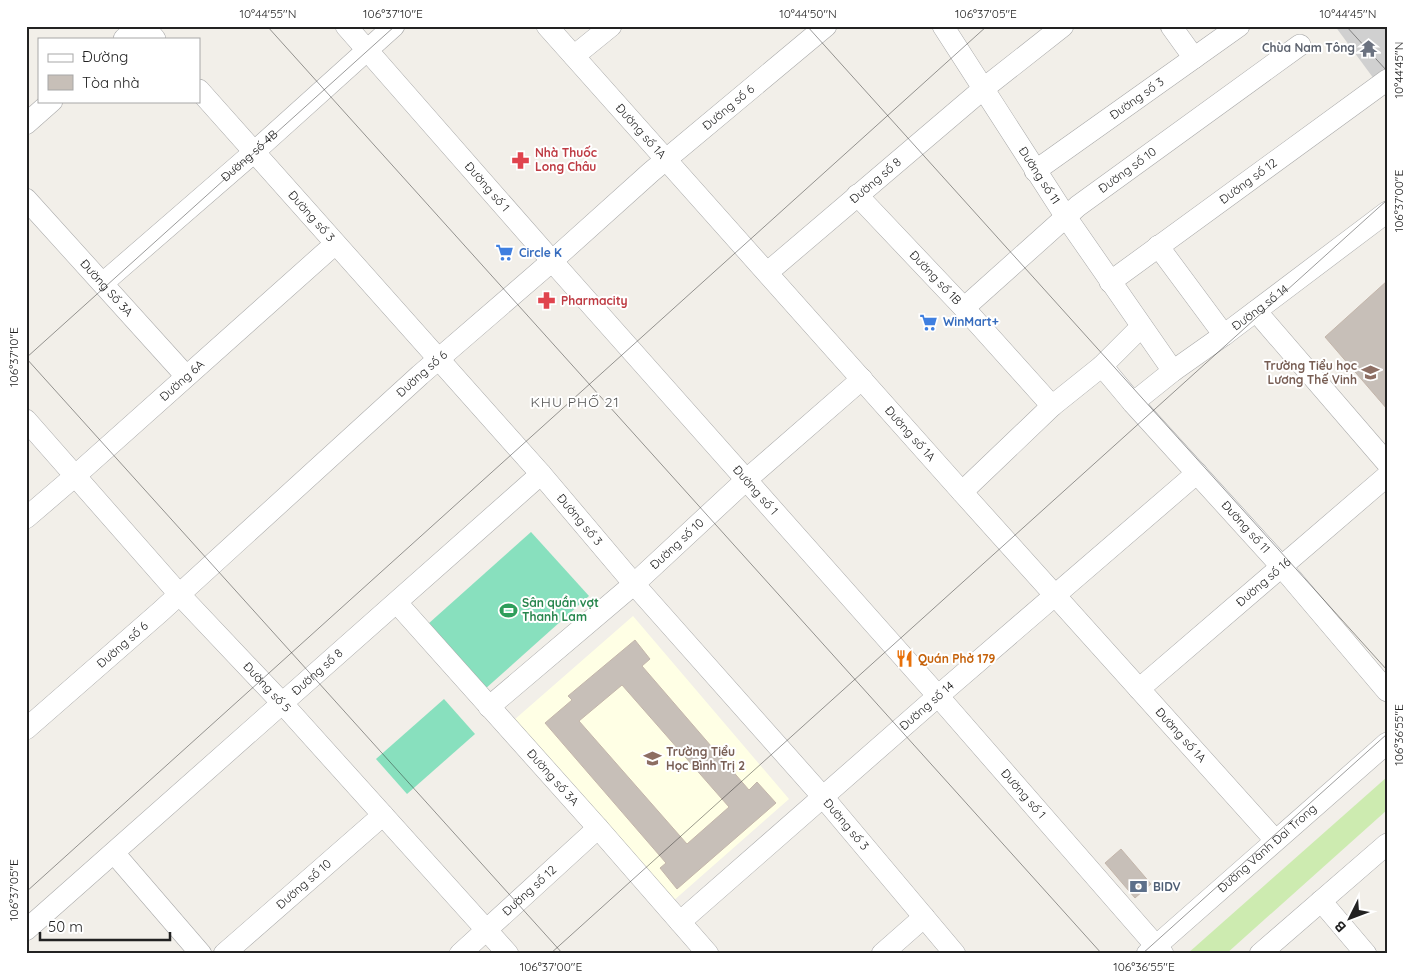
<svg xmlns="http://www.w3.org/2000/svg" width="1413" height="980" font-family="Quicksand,sans-serif">
  <rect width="100%" height="100%" fill="#f2efe9"/>
  <polygon fill="#ffffe5" points="633,616 789,799 672,902 514,720"/>
  <polygon fill="#d0d0d0" points="1335,26 1387,26 1387,69 1374,79"/>
  <polygon fill="#cdebb0" points="1387,777 1387,810 1226,954 1187,954"/>
  <g fill="#88e0be">
    <polygon points="531,532 589,596 485,689 428,624"/>
    <polygon points="444,699 475,734 407,794 376,759"/>
  </g>
  <g fill="#c7bfb8" stroke="#c4b6ab" fill-rule="evenodd">
    <polygon points="1387,281 1387,409 1325,337"/>
    <path d="M635,640L650,659L642,666L749,790L757,782L776,803L677,889L660,868L666,863L545,723L572,700L568,696ZM622,685L729,807L687,844L579,721Z"/>
    <polygon points="1121,849 1151,884 1135,898 1105,863"/>
  </g>
  <g fill="none" stroke-linecap="round" stroke-linejoin="round">
    <defs>
      <g id="minor">
        <polyline points="144,26 155,39"/>
        <path id="s1" d="M346,26L552,261L938,696L1163,954"/>
        <path id="s2" d="M547,26L962,492L1275,840"/>
        <path id="s3" d="M943,26L1066,217L1173,371"/>
        <polyline points="1171,26 1194,58"/>
        <polyline points="124,39 139,26"/>
        <polyline points="574,56 611,26"/>
        <path id="s4" d="M199,90L541,474L634,584L823,797L955,954"/>
        <polyline points="26,124 52,101"/>
        <path id="s5" d="M1035,171L1239,26"/>
        <path id="s6" d="M857,195L964,308L1052,406"/>
        <path id="s7" d="M26,199L186,376"/>
        <polyline points="1158,246 1224,335"/>
        <path id="s8" d="M768,272L983,89L1063,26"/>
        <path id="s9" d="M1110,282L1387,80"/>
        <path id="s10" d="M103,283L253,153L394,26"/>
        <path id="s11" d="M964,308L1078,206L1300,45"/>
        <polyline points="1256,311 1387,463"/>
        <path id="s12" d="M1102,366L1133,403L1281,566L1387,691"/>
        <path id="s13" d="M1133,403L1173,371L1224,335L1387,212"/>
        <path id="s14" d="M26,420L179,594L283,704L508,954"/>
        <polyline points="962,492 1052,406 1102,366 1141,327"/>
        <path id="s15" d="M26,518L75,476L335,244"/>
        <path id="s16" d="M397,603L598,828L708,954"/>
        <path id="s17" d="M1139,689L1387,476"/>
        <path id="s18" d="M489,707L634,584L746,480L862,379"/>
        <path id="s19" d="M26,729L160,612L420,375L552,261L651,172L826,26"/>
        <polyline points="114,853 201,954"/>
        <polyline points="1321,901 1366,954"/>
        <path id="s20" d="M680,922L938,696L1197,473"/>
        <path id="s21" d="M26,930L541,474"/>
        <path id="s22" d="M224,954L383,815"/>
        <path id="s23" d="M460,954L598,828"/>
        <polyline points="882,954 924,917"/>
        <path id="s24" d="M1147,954L1387,743"/>
        <polyline points="1260,954 1387,844"/>
      </g>
    </defs>
    <use href="#minor" stroke="#a9a9a9" stroke-width="22"/>
    <use href="#minor" stroke="#fff" stroke-width="21"/>
  </g>
  <path fill="none" stroke="#222" stroke-width="1" stroke-opacity="0.45" d="M267,26L1102,954M807,26L1387,670M1346,26L1387,71M26,358L395,26M26,358L563,954M26,892L987,26M550,954L1387,200M1142,954L1387,734"/>
  <defs>
    <symbol id="temple-bare" viewBox="-9 -9 18 18"><path d="M0-6L5-2H3V0L6.5 2.5H4V6H1.5V3h-3V6H-4V2.5H-6.5L-3 0V-2H-5Z" fill="#6b7280" stroke="#fff" stroke-width="2.5" paint-order="stroke"/></symbol>
    <symbol id="pharmacy-bare" viewBox="-9 -9 18 18"><path d="M-2-6h4v4h4v4h-4v4h-4v-4h-4v-4h4Z" fill="#e0444e" stroke="#fff" stroke-width="2.5" paint-order="stroke"/></symbol>
    <symbol id="supermarket-bare" viewBox="-9 -9 18 18"><path d="M-6-5.5h2.5l.6 2H6L4.5 2H-2.5L-4.4-4H-6ZM-1.5 3.2a1.3 1.3 0 1 0 .1 0ZM3 3.2a1.3 1.3 0 1 0 .1 0Z" fill="#3f7fe0" stroke="#fff" stroke-width="2.5" paint-order="stroke"/></symbol>
    <symbol id="school-bare" viewBox="-9 -9 18 18"><path d="M0-5L7-2L0 1L-7-2ZM-4 1L0 2.5L4 1V4Q0 6-4 4Z" fill="#8d6e63" stroke="#fff" stroke-width="2.5" paint-order="stroke"/></symbol>
    <symbol id="stadium-bare" viewBox="-9 -9 18 18"><path d="M0-5a6.5 5 0 1 0 0 10a6.5 5 0 1 0 0-10ZM-3.5-1.8h7v3.6h-7Z" fill="#2e9e5b" stroke="#fff" stroke-width="2.5" paint-order="stroke"/></symbol>
    <symbol id="restaurant-bare" viewBox="-9 -9 18 18"><path d="M-5-6h1v4h1v-4h1v4h1v-4h1v5L-1.5 .5V6h-2V.5L-5-1ZM5-6V6H3V1.5H1.5Q1.5-4 5-6Z" fill="#e8710a" stroke="#fff" stroke-width="2.5" paint-order="stroke"/></symbol>
    <symbol id="bank-bare" viewBox="-9 -9 18 18"><path d="M-6-4H6V4H-6ZM0-2.3a2.3 2.3 0 1 0 0 4.6a2.3 2.3 0 1 0 0-4.6Z" fill="#5c6f8a" stroke="#fff" stroke-width="2.5" paint-order="stroke"/></symbol>
  </defs>
  <g fill-rule="evenodd">
    <use href="#temple-bare" x="1356" y="36" width="25" height="25"/>
    <use href="#pharmacy-bare" x="508" y="148" width="25" height="25"/>
    <use href="#supermarket-bare" x="492" y="240" width="25" height="25"/>
    <use href="#pharmacy-bare" x="534" y="288" width="25" height="25"/>
    <use href="#supermarket-bare" x="916" y="310" width="25" height="25"/>
    <use href="#school-bare" x="1358" y="360" width="25" height="25"/>
    <use href="#stadium-bare" x="496" y="598" width="25" height="25"/>
    <use href="#restaurant-bare" x="892" y="646" width="25" height="25"/>
    <use href="#school-bare" x="640" y="746" width="25" height="25"/>
    <use href="#bank-bare" x="1126" y="874" width="25" height="25"/>
  </g>
  <g text-anchor="middle" stroke-width="4" stroke-linejoin="round" paint-order="stroke">
    <g font-size="12" font-weight="bold" fill="#5b616d" stroke="#fff" text-anchor="end">
      <text x="1355" y="52">Chùa Nam Tông</text>
    </g>
    <g font-size="12" fill="#222" stroke="#fff">
      <text dy="4" stroke="none"><textPath href="#s5" startOffset="125">Đường số 3</textPath></text>
      <text dy="4" stroke="none"><textPath href="#s19" startOffset="938">Đường số 6</textPath></text>
      <text dy="4" stroke="none"><textPath href="#s2" startOffset="141">Đường số 1A</textPath></text>
      <text dy="4" stroke="none"><textPath href="#s10" startOffset="194">Đường số 4B</textPath></text>
      <text dy="4" stroke="none"><textPath href="#s11" startOffset="214">Đường số 10</textPath></text>
      <text dy="4" stroke="none"><textPath href="#s3" startOffset="178">Đường số 11</textPath></text>
      <text dy="4" stroke="none"><textPath href="#s8" startOffset="141">Đường số 8</textPath></text>
      <text dy="4" stroke="none"><textPath href="#s9" startOffset="171">Đường số 12</textPath></text>
      <text dy="4" stroke="none"><textPath href="#s1" startOffset="214">Đường số 1</textPath></text>
      <text dy="4" stroke="none"><textPath href="#s4" startOffset="169">Đường số 3</textPath></text>
      <text dy="4" stroke="none"><textPath href="#s6" startOffset="114">Đường số 1B</textPath></text>
      <text dy="4" stroke="none"><textPath href="#s7" startOffset="120">Đường Số 3A</textPath></text>
      <text dy="4" stroke="none"><textPath href="#s13" startOffset="159">Đường số 14</textPath></text>
      <text dy="4" stroke="none"><textPath href="#s19" startOffset="532">Đường số 6</textPath></text>
      <text dy="4" stroke="none"><textPath href="#s15" startOffset="208">Đường 6A</textPath></text>
      <text dy="4" stroke="none"><textPath href="#s2" startOffset="546">Đường số 1A</textPath></text>
      <text dy="4" stroke="none"><textPath href="#s1" startOffset="619">Đường số 1</textPath></text>
      <text dy="4" stroke="none"><textPath href="#s4" startOffset="574">Đường số 3</textPath></text>
      <text dy="4" stroke="none"><textPath href="#s12" startOffset="216">Đường số 11</textPath></text>
      <text dy="4" stroke="none"><textPath href="#s18" startOffset="249">Đường số 10</textPath></text>
      <text dy="4" stroke="none"><textPath href="#s17" startOffset="164">Đường số 16</textPath></text>
      <text dy="4" stroke="none"><textPath href="#s19" startOffset="128">Đường số 6</textPath></text>
      <text dy="4" stroke="none"><textPath href="#s21" startOffset="389">Đường số 8</textPath></text>
      <text dy="4" stroke="none"><textPath href="#s14" startOffset="360">Đường số 5</textPath></text>
      <text dy="4" stroke="none"><textPath href="#s20" startOffset="328">Đường số 14</textPath></text>
      <text dy="4" stroke="none"><textPath href="#s2" startOffset="951">Đường số 1A</textPath></text>
      <text dy="4" stroke="none"><textPath href="#s16" startOffset="234">Đường số 3A</textPath></text>
      <text dy="4" stroke="none"><textPath href="#s1" startOffset="1024">Đường số 1</textPath></text>
      <text dy="4" stroke="none"><textPath href="#s4" startOffset="979">Đường số 3</textPath></text>
      <text dy="4" stroke="none"><textPath href="#s24" startOffset="160">Đường Vành Đai Trong</textPath></text>
      <text dy="4" stroke="none"><textPath href="#s22" startOffset="106">Đường số 10</textPath></text>
      <text dy="4" stroke="none"><textPath href="#s23" startOffset="94">Đường số 12</textPath></text>
    </g>
    <g font-size="12" font-weight="bold" fill="#be3a42" stroke="#fff" text-anchor="start">
      <text x="535" y="157">Nhà Thuốc<tspan x="535" dy="14">Long Châu</tspan></text>
      <text x="561" y="305">Pharmacity</text>
    </g>
    <g font-size="12" font-weight="bold" fill="#366cbe" stroke="#fff" text-anchor="start">
      <text x="519" y="257">Circle K</text>
      <text x="943" y="326">WinMart+</text>
    </g>
    <g font-size="12" font-weight="bold" fill="#785e54" stroke="#fff" text-anchor="end">
      <text x="1357" y="370">Trường Tiểu học<tspan x="1357" dy="14">Lương Thế Vinh</tspan></text>
      <text x="666" y="756" text-anchor="start">Trường Tiểu<tspan x="666" dy="14">Học Bình Trị 2</tspan></text>
    </g>
    <g font-size="12" font-weight="bold" fill="#27864d" stroke="#fff" text-anchor="start">
      <text x="522" y="607">Sân quần vợt<tspan x="522" dy="14">Thanh Lam</tspan></text>
    </g>
    <g font-size="12" font-weight="bold" fill="#c56008" stroke="#fff" text-anchor="start">
      <text x="918" y="663">Quán Phở 179</text>
    </g>
    <g font-size="12" font-weight="bold" fill="#4e5e75" stroke="#fff" text-anchor="start">
      <text x="1153" y="891">BIDV</text>
    </g>
    <g font-size="14" letter-spacing="1" fill="#555" stroke="#fff">
      <text x="575" y="407">KHU PHỐ 21</text>
    </g>
  </g>
  <rect width="1413" height="980" fill="none" stroke="#ffffff" stroke-width="55"/>
  <rect x="38" y="38" width="162" height="65" fill="#ffffff" stroke="#a7a7a7"/>
  <rect x="48" y="54" width="25" height="8" fill="#ffffff" stroke="#a7a7a7"/>
  <text x="82" y="62" font-size="15" fill="#222222">Đường</text>
  <rect x="48" y="75" width="25" height="15" fill="#c7bfb8" stroke="#a7a7a7"/>
  <text x="82" y="88" font-size="15" fill="#222222">Tòa nhà</text>
  <g transform="translate(1350 918) rotate(228)" stroke="#ffffff" stroke-width="4" paint-order="stroke">
  <path d="M0-4L9 19L0 12L-9 19Z" fill="#222222"/>
  <text y="-8" font-size="14" font-weight="bold" text-anchor="middle" fill="#222222">B</text>
  </g>
  <path d="M40 932v8h130v-8" fill="none" stroke="#222222" stroke-width="2.5"/>
  <text x="48" y="932" font-size="15" fill="#222222" stroke="#ffffff" stroke-width="4" paint-order="stroke">50 m</text>
  <rect x="28" y="28" width="1358" height="924" fill="none" stroke="#222" stroke-width="2"/>
  <g font-size="12" text-anchor="middle" fill="#222">
    <text x="268" y="18">10°44'55"N</text>
    <text x="393" y="18">106°37'10"E</text>
    <text x="808" y="18">10°44'50"N</text>
    <text x="986" y="18">106°37'05"E</text>
    <text x="1348" y="18">10°44'45"N</text>
    <text transform="translate(1399 70) rotate(-90)" y="4">10°44'45"N</text>
    <text transform="translate(1399 201) rotate(-90)" y="4">106°37'00"E</text>
    <text transform="translate(14 357) rotate(-90)" y="4">106°37'10"E</text>
    <text transform="translate(1399 735) rotate(-90)" y="4">106°36'55"E</text>
    <text transform="translate(14 890) rotate(-90)" y="4">106°37'05"E</text>
    <text x="551" y="971">106°37'00"E</text>
    <text x="1144" y="971">106°36'55"E</text>
  </g>
</svg>
